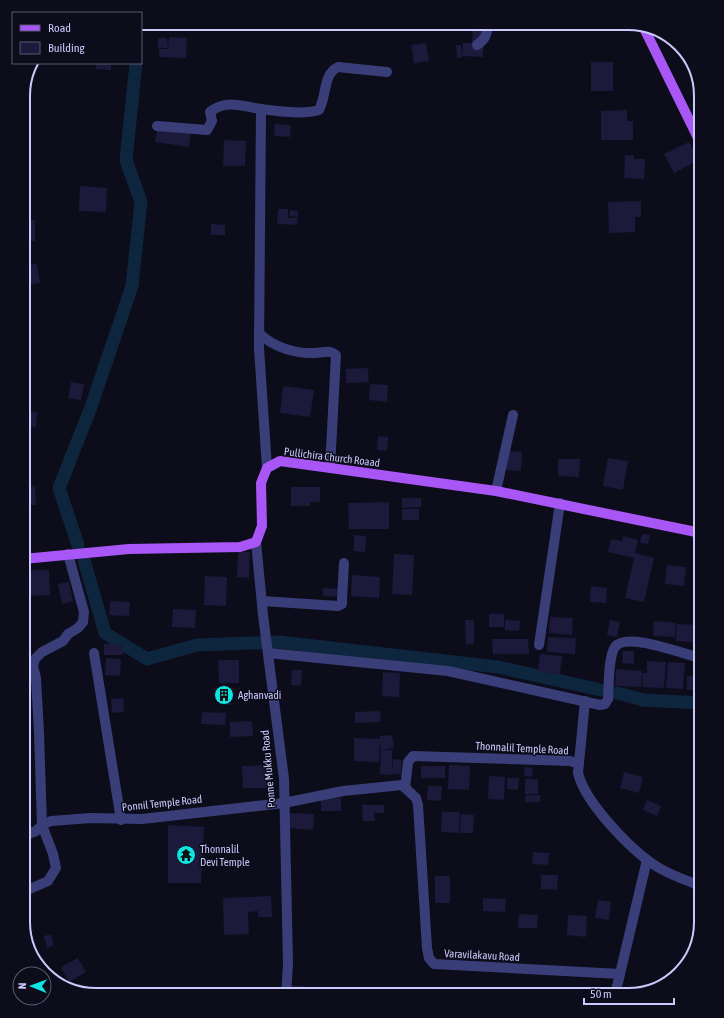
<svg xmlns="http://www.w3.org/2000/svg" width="724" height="1018" font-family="'Asap Condensed',sans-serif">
  <rect width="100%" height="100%" fill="#0d0c1b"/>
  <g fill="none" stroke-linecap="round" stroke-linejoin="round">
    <g stroke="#0e253e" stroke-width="13">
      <polyline points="78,545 59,488 91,407 132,286 141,202 126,160 136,63"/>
      <polyline points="84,560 105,633 147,659 197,645 279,642 498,667 601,690"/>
      <polyline points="617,693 643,700 701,703"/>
    </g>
  </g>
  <g fill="#1c193b">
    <polygon points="281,23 295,23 295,26 280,26"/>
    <polygon points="503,23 528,23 528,25 504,28"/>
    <polygon points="473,26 484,26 483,57 462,56 463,43 472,43"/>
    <polygon points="169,37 187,38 186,58 159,57 159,49 168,49"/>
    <polygon points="158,38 167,38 168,48 158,48"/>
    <polygon points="426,43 429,61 414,63 411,45"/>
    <polygon points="456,45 461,45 462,58 457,58"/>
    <rect x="591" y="62" width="22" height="29"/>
    <polygon points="96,63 111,63 111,70 96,69"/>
    <polygon points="627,110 627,121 633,121 633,140 601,140 601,111"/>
    <polygon points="275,124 291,125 290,137 274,136"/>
    <polygon points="158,126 191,131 189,147 155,142"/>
    <polygon points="224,140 246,141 245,166 223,166"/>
    <polygon points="689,142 699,160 674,173 664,154"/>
    <polygon points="625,155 634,155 634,159 645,159 644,179 624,178"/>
    <polygon points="80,186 107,188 106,212 79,211"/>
    <polygon points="641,201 641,217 635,217 635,232 609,233 608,202"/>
    <polygon points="278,209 288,209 288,218 298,218 297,225 277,224"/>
    <polygon points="290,210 298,211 298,217 289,216"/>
    <rect x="23" y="220" width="12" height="21"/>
    <polygon points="211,224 225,225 225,235 211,235"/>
    <polygon points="37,264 40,283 23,286 23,266"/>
    <polygon points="368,368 369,382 346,383 346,369"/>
    <polygon points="71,382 84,384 81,400 68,398"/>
    <polygon points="370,384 388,385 387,402 369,400"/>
    <polygon points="283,386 314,390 310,417 280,413"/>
    <polygon points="24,411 37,412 36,427 23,426"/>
    <polygon points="378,436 388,437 387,451 377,450"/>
    <polygon points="507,451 522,452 521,471 506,470"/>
    <polygon points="608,458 628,461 623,490 603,486"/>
    <polygon points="558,459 580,459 579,477 558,476"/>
    <polygon points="35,486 36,505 23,505 23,487"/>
    <polygon points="291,487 320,487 320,502 310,502 310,506 291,506"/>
    <polygon points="402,498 421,498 421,507 402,508"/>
    <polygon points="389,502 389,529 349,529 348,503"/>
    <rect x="402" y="509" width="17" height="11"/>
    <polygon points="642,534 650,535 648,544 640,543"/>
    <polygon points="354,535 366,536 365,552 354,551"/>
    <polygon points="623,536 638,540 635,553 654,558 644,602 625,598 634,558 608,552 611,539 622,541"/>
    <polygon points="238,552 250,552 249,578 237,577"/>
    <polygon points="394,554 414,555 412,595 392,594"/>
    <polygon points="667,565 686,567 684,586 665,584"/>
    <polygon points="30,570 49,570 50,595 31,596"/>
    <polygon points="352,575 380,577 379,598 351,596"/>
    <polygon points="205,576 227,577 226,606 204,605"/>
    <polygon points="69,582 73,601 62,604 58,584"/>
    <polygon points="591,586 607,588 606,603 590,602"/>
    <polygon points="323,588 341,589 341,597 323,596"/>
    <polygon points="110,601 130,602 129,616 109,615"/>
    <polygon points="173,609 196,610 195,628 172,627"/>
    <rect x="489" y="614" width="15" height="13"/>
    <polygon points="550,617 573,618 572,635 549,633"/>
    <polygon points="465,620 474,620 474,644 466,644"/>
    <polygon points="505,620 520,621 519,631 505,630"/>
    <polygon points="610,620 620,622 617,637 607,635"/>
    <polygon points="654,621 676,623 675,637 653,636"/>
    <polygon points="677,624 698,625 697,642 676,641"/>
    <polygon points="699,627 701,627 701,648 698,648"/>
    <polygon points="548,637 576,638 575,654 547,652"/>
    <polygon points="492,639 528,639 529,654 493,654"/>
    <rect x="104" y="644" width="19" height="11"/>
    <polygon points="623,651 634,651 634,664 622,663"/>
    <polygon points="540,654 562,656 560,674 538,672"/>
    <polygon points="106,658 121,659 120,676 105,675"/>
    <polygon points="218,660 239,660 239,683 219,683"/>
    <polygon points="647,661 666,662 664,688 642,687 643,673 647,673"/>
    <polygon points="668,662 685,663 683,689 666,688"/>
    <polygon points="616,669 642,671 641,687 615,686"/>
    <polygon points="292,670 302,670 301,686 291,685"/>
    <polygon points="383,672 400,673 399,697 382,696"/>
    <rect x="687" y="676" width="14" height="14"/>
    <polygon points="218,687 230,687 231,705 218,703"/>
    <polygon points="123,698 124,712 112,713 111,699"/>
    <polygon points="380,711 381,722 355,723 355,712"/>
    <polygon points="202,712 226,713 225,725 201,724"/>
    <polygon points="252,721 253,736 230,737 230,722"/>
    <polygon points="392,735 394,748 381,750 380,740 379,762 354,761 354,738 380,739 380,736"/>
    <polygon points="381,750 392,750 392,775 380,774"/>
    <polygon points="393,759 402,760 401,774 392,774"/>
    <polygon points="266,765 266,788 243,788 242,766"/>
    <polygon points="449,765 470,766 469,790 448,789"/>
    <rect x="421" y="766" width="24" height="12"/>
    <polygon points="525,767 533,768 532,777 524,776"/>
    <polygon points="624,772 643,777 639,793 620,788"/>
    <polygon points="489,776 505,777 504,800 488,799"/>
    <polygon points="507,778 519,778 518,790 507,789"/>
    <rect x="525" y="779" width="13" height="15"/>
    <polygon points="428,786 442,786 441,801 427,800"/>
    <polygon points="23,787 27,787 26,810 23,810"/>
    <polygon points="526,795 540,795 540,802 525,802"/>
    <rect x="321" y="798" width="20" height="13"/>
    <polygon points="647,800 661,806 657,816 643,810"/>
    <polygon points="362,805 384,805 384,813 374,813 375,821 363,821"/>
    <polygon points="442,812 460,812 459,833 441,832"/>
    <polygon points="288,813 314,814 313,830 287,828"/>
    <polygon points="461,814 474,815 473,833 460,833"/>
    <polygon points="168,825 204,827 201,883 168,883"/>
    <polygon points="533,852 549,853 548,865 532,864"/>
    <polygon points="541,875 558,875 557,890 541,889"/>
    <rect x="435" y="876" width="15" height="27"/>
    <polygon points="271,896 272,917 258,917 258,911 248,912 249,934 224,935 223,898"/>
    <polygon points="483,898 506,899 505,912 483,911"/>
    <polygon points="598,900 611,902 609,920 595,918"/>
    <polygon points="519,914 538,915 537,928 518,928"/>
    <polygon points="568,915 587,916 586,937 567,935"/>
    <polygon points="51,934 54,945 47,948 44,936"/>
    <polygon points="78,958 86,972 69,982 61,967"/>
    <polygon points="289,985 311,987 310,995 288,995"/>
    <rect x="552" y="989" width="14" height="6"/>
  </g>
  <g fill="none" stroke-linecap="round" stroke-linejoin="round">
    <g stroke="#393e78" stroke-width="10">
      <path d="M477,45C486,39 487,34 488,23"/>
      <path d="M157,126L207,130L212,121L210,112C226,99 242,106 261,109"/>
      <path d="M259,333C273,347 295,354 315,353C323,353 329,349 336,355L330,468"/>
      <path d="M267,468L259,348L261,109C279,111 301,115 319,110C327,95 323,74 338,67L387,72"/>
      <polyline points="496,491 513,415"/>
      <polyline points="256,542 263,615 284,779 288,964 286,995"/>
      <polyline points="262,601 338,606 342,604 342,600 344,563"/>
      <polyline points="539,645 560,503"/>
      <polyline points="94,653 121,820"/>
      <path d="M268,653L448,671L600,705L605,704L608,699C609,686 608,657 615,647C626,631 685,655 701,658"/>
      <path d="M585,701L578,773C585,803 634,854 661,869C673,876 688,881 701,886"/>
      <polyline points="405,788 408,762 413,756 570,761 579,764"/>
      <polyline points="23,836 36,831 42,825 51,821 91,818 142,819 284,803 343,791 402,785 416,798 418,805 427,948 429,958 434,964 620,974"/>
      <polyline points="23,892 48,881 56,868 53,854 42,825 39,733 36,678 33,666 35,659 42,652 63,641 68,634 78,628 83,622 84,612 68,554"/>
      <polyline points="615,995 647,860"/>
    </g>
    <g stroke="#a856f6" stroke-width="10">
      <polyline points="643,26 701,144"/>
      <polyline points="23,559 129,549 240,547 256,542 262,526 261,483 267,468 280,461 496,491 701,533"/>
    </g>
  </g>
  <defs>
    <symbol id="building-disc" viewBox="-11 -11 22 22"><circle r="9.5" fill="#0ce6e2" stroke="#0d0c1b"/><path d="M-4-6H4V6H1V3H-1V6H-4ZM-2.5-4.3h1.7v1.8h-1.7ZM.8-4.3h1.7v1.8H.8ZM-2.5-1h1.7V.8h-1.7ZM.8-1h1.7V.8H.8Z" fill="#111"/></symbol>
    <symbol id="temple-disc" viewBox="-11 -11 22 22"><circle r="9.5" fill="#0ce6e2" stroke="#0d0c1b"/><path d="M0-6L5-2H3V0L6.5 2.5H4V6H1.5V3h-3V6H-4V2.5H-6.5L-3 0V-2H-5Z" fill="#111"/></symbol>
  </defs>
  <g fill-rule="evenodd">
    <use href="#building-disc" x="213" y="684" width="22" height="22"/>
    <use href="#temple-disc" x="175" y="844" width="22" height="22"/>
  </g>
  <g text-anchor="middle" stroke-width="3" stroke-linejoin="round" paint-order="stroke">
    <g font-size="11" fill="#c9c9fc" stroke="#0d0c1b">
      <text transform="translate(332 457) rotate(7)" y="4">Pullichira Church Roaad</text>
      <text transform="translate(522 748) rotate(3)" y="4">Thonnalil Temple Road</text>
      <text transform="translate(268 769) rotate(-95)" y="4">Ponne Mukku Road</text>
      <text transform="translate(162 803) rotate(-6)" y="4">Ponnil Temple Road</text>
      <text transform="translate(482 955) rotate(3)" y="4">Varavilakavu Road</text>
    </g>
    <g font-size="11" fill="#c9c9fc" stroke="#0d0c1b" text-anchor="start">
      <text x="238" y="699">Aghanvadi</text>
      <text x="200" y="853">Thonnalil<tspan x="200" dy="13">Devi Temple</tspan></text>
    </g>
  </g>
  <path d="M0 0H724V1018H0ZM96 30H628A66 66 0 0 1 694 96V922A66 66 0 0 1 628 988H96A66 66 0 0 1 30 922V96A66 66 0 0 1 96 30Z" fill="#0d0c1b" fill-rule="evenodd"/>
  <path fill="none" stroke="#c9c9fc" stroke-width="2" d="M96 30H628A66 66 0 0 1 694 96V922A66 66 0 0 1 628 988H96A66 66 0 0 1 30 922V96A66 66 0 0 1 96 30Z"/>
  <rect x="12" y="12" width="130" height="52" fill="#0d0c1b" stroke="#585875"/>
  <rect x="20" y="25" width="20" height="6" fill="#a856f6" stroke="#585875"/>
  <text x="48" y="32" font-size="12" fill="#c9c9fc">Road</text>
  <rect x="20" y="42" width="20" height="12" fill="#1c193b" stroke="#585875"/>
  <text x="48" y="52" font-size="12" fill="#c9c9fc">Building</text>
  <g transform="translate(32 986) rotate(271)"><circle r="19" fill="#0d0c1b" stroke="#585875"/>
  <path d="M0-3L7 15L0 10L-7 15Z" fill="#0ce6e2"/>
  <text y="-6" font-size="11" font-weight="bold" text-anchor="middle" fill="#c9c9fc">N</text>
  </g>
  <path d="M584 998v6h90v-6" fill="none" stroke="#c9c9fc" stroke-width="2"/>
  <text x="590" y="998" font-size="12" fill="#c9c9fc" stroke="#0d0c1b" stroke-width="3" paint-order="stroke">50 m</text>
</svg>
